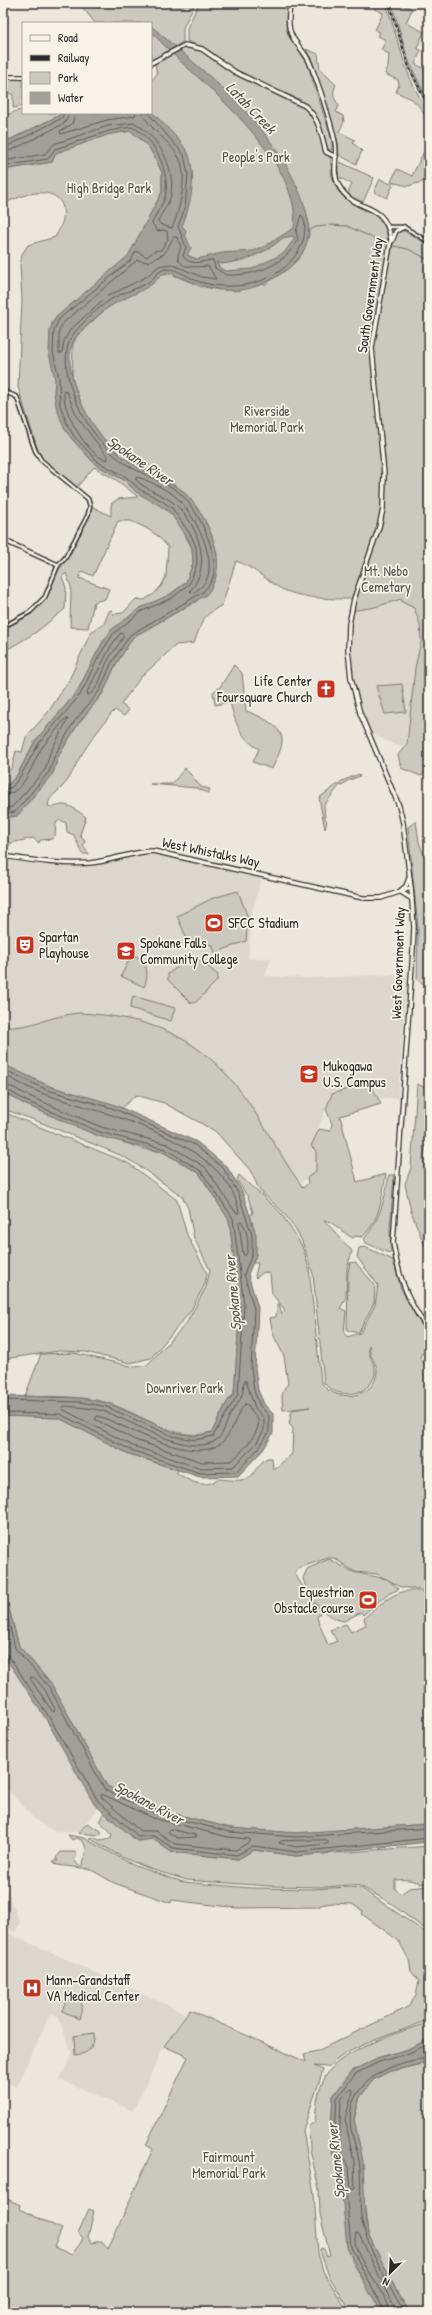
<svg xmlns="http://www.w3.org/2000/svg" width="432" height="2315" font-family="'Patrick Hand',sans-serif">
  <rect width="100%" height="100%" fill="#ebe7dd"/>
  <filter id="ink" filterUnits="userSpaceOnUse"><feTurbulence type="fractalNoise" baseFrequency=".025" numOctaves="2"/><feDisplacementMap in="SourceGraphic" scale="8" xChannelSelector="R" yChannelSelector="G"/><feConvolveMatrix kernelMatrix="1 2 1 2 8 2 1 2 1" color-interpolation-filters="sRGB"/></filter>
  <g filter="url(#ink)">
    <g fill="#dbd7ce">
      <polygon points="426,579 417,662 405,749 371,734 361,713 351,664 353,613 355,611 375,607"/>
      <polygon points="153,851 263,874 252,911 248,959 271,958 265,976 306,978 407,974 398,1098 380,1098 372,1082 332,1094 311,1146 316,1151 316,1171 300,1184 261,1132 3,1033 3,856 90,863"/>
      <polygon points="3,1654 46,1719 94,1804 99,1808 77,1832 55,1831 43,1825 34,1819 3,1784"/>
      <polygon points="3,1890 8,1894 20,1922 16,1932 3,1926"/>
      <polygon points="3,1931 187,2014 168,2038 133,2111 60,2079 71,2057 71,2051 58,2017 50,2014 17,2087 3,2080"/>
    </g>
    <g fill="#cbc8bf" stroke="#7b7a75">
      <polygon points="79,3 195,3 183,28 183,42 151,61 151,23 95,23"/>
      <polygon points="199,3 287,3 286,26 288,34 307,63 332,140 332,150 328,149 319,121 311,110 301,100 249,78 230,67 207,49 187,41 187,28"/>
      <polygon points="377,3 386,3 406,68 414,87 429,114 429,132 423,111 412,99 396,92 399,85 398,80 385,74 388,67 389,54 381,50 386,40 378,36 380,32 375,30 383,13 374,9"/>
      <polygon points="392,3 399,3 412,9 406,23 424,32 417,48 421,50 415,64 429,71 429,104 407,57"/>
      <path d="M187,46L198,49L229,71L299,104L309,111L321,136L324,153L331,158C329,187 340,198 364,210C370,212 377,214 380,219C389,230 388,244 388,257L390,258L395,235L402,230L429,245V803L426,772L421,776L401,768L398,755L407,744L415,668L421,641L420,624L414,608L402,602L401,599L375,607L351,611L353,599C330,599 299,599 278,587C264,578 251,566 236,561L222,605C200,618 203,620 194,643L176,645L141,677L121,704L129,710L124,716L115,710L111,714C100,728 89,742 80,757C74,768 71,778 62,787C56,794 49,796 48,806C54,808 56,806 61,805C70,804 79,812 86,817L80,835L85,840L83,846L89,854H82L74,835L67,832L66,823L60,820L56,823L55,836L52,839L40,840L39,843L33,838L11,843L8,847H3V818L17,816L53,773L58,757L78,724L103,693L115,666L133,637L197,601L217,554L206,523L175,485L123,458L102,437L85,413L72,379L73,344L77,336L112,303L151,284L163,274L169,273L199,286L219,290L266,284L290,267L302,254L309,235L308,219L305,232L256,285L167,262L187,152L151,111V81L157,74L155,64Z"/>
      <path d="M306,49L318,54L320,69L336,85C332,93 333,98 339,105L336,112L343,116L344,122L339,132L355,140L353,143L362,151L356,164L339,155L338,143L312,60Z"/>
      <polygon points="3,78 23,80 23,106 13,108 13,95 3,90"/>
      <polygon points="23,109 23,113 64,113 3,143 3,116"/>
      <path d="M132,131L149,147L162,172V192L128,257L52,322L49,353L56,379L54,393L71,438L96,465L124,480L136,492L157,502L176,519L192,548L193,563L186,582L180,587L103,641L77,692L35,741L17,775L9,784L3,786V779L12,767L16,751L22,752L26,737L49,711L69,680L91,632L104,624L109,611L112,610L113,614L123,613L136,599L144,600L154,594L162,585L166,576L168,547L158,536L146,528L131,521H118L93,576L82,571L79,578L109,589L105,599L94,602L88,628L70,627L71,587L66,573L62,577L66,587L65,609L35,633L3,652V629L29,615L44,602L58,571L69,557L93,507L111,516V504L118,499L138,497L118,481L94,467L77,487L45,462L39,454L18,387L22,300L20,265L22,254L28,245L55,237C70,215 66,190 36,193C24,194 14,200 3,203V170L52,162L56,153L110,134Z"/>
      <polygon points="429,141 429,180 408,186 391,182 397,169 412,176"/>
      <polygon points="340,162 374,178 363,202 347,195 352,184 338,177"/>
      <polygon points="380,179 393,185 387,198 374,192"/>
      <path d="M234,665L242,673L246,711C258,715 284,726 282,742C281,752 275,761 272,769L253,762L259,749C240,738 235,722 230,702L215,705L213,692L220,687Z"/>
      <polygon points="402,684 406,712 385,714 376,686"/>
      <polygon points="185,768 201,787 210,789 208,793 197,788 150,784 172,784"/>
      <polygon points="359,774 360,776 347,781 342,786 340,785 324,805 325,819 327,821 325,829 319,798 342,781"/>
      <polygon points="416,821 419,842 429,869 429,988 417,979 418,929 408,827"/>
      <polygon points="238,891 248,918 246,941 215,953 212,944 191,948 177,916 213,898"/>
      <path d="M132,954C147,960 150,973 144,987L121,976Z"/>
      <polygon points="191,957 196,957 218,975 217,981 195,1003 191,1003 168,980 168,974"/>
      <polygon points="133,996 175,1008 171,1021 130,1008"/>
      <path d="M79,1013C156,1017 207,1040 251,1106C269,1133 284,1162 303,1188L308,1183L307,1178L316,1171V1151L311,1146L319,1129L330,1131L332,1124L326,1109L332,1094L370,1082L381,1104L340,1116L357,1182L386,1174C382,1197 380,1221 362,1237L355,1236L353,1238C343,1233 331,1220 324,1220L352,1251L347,1268L346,1299L340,1308L346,1311L344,1333L347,1337L360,1333L375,1305L378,1285L357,1257L359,1248L365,1247L393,1260L401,1289L416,1317L429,1334V1357L422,1353L420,1357L429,1371V1591L401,1587L377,1574L355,1572L334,1558H328L298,1568L295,1574L309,1597L321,1611L317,1618L328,1645L337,1641L330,1630L346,1624L351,1632L366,1625L364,1618C384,1601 401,1583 429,1594V1824L296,1833L230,1828L156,1809L107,1786L52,1685L19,1646L3,1587V1416L59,1418L129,1454L178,1470L177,1473C189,1481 205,1490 217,1479C228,1479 245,1484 253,1474C258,1467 260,1463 267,1458H272L273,1469L277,1467L292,1454L293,1428L289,1424L292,1410L310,1407L283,1410C282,1400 280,1391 288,1384L284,1356L273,1334L270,1318L276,1317L277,1305L279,1304L282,1314L285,1310L272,1294L270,1274L264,1272L256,1278L255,1277L258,1263H253C259,1246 255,1232 250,1216L253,1212L248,1197L237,1180L239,1175L281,1213L302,1246L309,1268L321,1382C334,1404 376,1399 377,1371C377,1364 372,1359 370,1353C369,1349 371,1348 369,1345C366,1356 377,1363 375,1374C369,1397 338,1400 324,1383L313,1274L302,1241L294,1227L283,1212L260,1191L250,1170L215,1131L164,1103L136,1095L122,1108L49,1086L3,1065V1027C29,1029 53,1015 79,1013Z"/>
      <polygon points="417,1084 429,1089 429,1133 423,1159 425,1171 429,1173 429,1251 423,1242 411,1211 405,1184 411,1168"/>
      <path d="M9,1095L24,1104L85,1130L144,1149L163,1152L199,1173L229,1220L240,1305L234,1394L227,1402L212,1432C178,1444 140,1413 108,1403C81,1395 53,1397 25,1396L41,1354L74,1353L135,1367L147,1365L186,1324L206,1287L210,1270L194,1238L188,1208L182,1196L133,1162L120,1155L32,1119L3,1109V1096Z"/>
      <polygon points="3,1112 128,1163 177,1200 187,1235 207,1273 205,1284 190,1312 151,1358 130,1363 86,1352 59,1351 3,1359"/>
      <path d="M389,1175H394L390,1229L391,1251L389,1253L366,1243L364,1239C380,1220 385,1199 389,1175Z"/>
      <polygon points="355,1262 375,1285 374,1303 358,1333 347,1330 348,1272 350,1263"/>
      <path d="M329,1559L353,1572L387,1579L399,1589L386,1595L363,1615L361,1612L344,1621C325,1619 307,1596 303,1578L307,1569Z"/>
      <path d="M105,1813L137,1841L153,1839L171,1852L238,1859L254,1850L296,1856L429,1846V1867H425L429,1870V1883L423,1884C413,1880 407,1879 395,1880V1889L401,1894L409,1888L429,1886V1932L387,1901L360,1886L349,1885L326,1887L269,1886L187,1880L150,1869L122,1857L89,1838L94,1837L99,1840L110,1839L112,1835L109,1830L99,1821Z"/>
      <polygon points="87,1823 101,1831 101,1835 78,1833"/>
      <path d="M68,1835L84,1838L135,1866L183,1882L251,1888L311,1889L349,1887L361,1888L429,1935V2019C396,2035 356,2041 328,2067L314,2066L323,2070L303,2130L314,2194L318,2253L323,2271L348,2312H3V2195L5,2198L20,2205L19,2209L62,2229L54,2247L72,2255C75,2249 81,2244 83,2238L78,2233L89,2209L94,2211L88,2237L91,2243L102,2241L108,2249L153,2149L146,2145L188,2057L164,2046L190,2010L306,2062L304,2054L317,2051L408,2007L416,1996L419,1981L411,1971L409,1960L399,1941L362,1914L363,1911L352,1904L332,1903L320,1905L319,1907L237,1908L172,1900L171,1903L114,1883L90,1869L57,1865L53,1861H58L56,1858L61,1852H75L77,1855L74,1860L79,1866L83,1865L86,1848L83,1841L77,1838L72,1840Z"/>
      <path d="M69,1992C82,1998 85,2007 80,2019L62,2011Z"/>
      <path d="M429,2023V2039L408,2049L377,2058L352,2071L333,2096L330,2147L340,2172L352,2261L382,2312H351L329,2276L320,2251L321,2248L324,2249L327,2257L330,2256L320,2214L319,2189L310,2149L309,2126L315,2122C316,2104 318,2085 330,2070C343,2051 406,2029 429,2023Z"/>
      <path d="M94,2033C95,2047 89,2054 75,2055L74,2036Z"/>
      <polygon points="429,2062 429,2312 410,2312 398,2294 368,2234 354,2119 360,2097 373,2080 388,2072"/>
    </g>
    <g fill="#a29f98" stroke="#72716c" fill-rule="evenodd">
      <path d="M151,26C208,75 273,124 301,196C314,228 312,253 282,273C239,302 213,290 169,273C160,273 159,279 152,284C135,296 117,299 100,314C91,323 78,331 73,342C59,376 96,440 124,458C136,466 150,474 163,480C170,484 176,485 182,490C207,514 233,565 206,595L133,637L115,666L103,693L78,724L58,757L53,773L17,816L3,818V786L9,784L17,775L35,741L77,692L96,654L111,630L140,608L171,594L180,587L186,582L193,563L192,548L188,539L169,511L136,492L124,480L96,465L71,438L64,428L56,406L54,393L55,379L49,353L50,329L56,317L128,256L162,192V172L149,147L131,131L110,134L56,153L52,162L3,170V143L64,113H151V111C160,120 183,143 188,153C197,176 191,204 182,226L186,230L185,235L191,248L187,255L197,259L222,253L253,251L265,246L294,228C302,168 220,97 179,60C169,51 161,41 151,32ZM291,236L295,238L284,253L252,269L226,271L221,269L216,262L222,264L245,260L267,250L283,238Z"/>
      <polygon points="3,1064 49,1086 113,1104 197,1142 227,1167 242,1191 256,1234 256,1255 248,1274 258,1308 255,1368 258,1390 264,1404 273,1414 273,1433 263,1450 238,1476 200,1477 129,1454 59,1418 3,1416 3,1396 80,1398 108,1403 173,1432 195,1436 212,1432 227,1402 234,1394 240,1305 229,1220 199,1173 163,1152 98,1136 24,1104 9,1095 3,1096"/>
      <polygon points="3,1587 19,1646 52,1685 107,1786 156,1809 230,1828 296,1833 429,1824 429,1842 296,1856 254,1850 238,1859 171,1852 153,1839 137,1841 94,1804 46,1719 3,1654"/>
      <polygon points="429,2039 429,2062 388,2072 373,2080 360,2097 354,2119 363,2161 365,2215 368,2234 398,2294 410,2312 382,2312 368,2290 347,2248 340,2172 330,2147 333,2096 352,2071 377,2058 408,2049"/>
    </g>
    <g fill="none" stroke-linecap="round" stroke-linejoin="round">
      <g stroke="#5b5957" stroke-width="1">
        <polyline points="75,113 72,124 60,131 61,134 107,120 135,116 136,113"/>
        <polyline points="3,146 10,145 62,118 64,113"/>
        <polyline points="3,151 12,150 65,123 69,113"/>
        <path d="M3,161L45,154L54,144L108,126L135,123C158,137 175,166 171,193C170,203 162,212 158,221L161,225L172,228C180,211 189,172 178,156C169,140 150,130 142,113"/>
        <path d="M3,166L48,159L55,149L109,131L131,127C153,134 169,170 166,192C165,202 156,213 152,223L157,231L163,230L167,231L168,239L161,250L154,251L147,257L136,251L131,260L59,319L54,330L53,352L59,378L60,405L68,426L74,436L98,462L126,477L139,489L159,499L172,508L192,537L196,547L197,564L190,583L182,590L172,598L142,611L114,633L99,656L80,695L39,743L20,777L12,787L3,790"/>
        <path d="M174,237H177C177,240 180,244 181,246C181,249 178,252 178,256C179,271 199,266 208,266L216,279L202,277L171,264L159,266L146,277L106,297L70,330L64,341L62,353H59V331L63,323L137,260L148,262L164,254Z"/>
        <path d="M64,391L67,392L77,417L108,457L107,460C88,457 61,410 64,391Z"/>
        <path d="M137,477C144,478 169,491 175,496C193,512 218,557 206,581C203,586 198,590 193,593L190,591C213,566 198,524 175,504C163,494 147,491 136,480Z"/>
        <path d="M121,633L124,635C120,645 112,652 107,662C102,672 99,691 88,695L87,692L111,646Z"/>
        <path d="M3,795C26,794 32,761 43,746C50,737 58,728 65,719H68L50,753L45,770L12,807L3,809"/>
        <path d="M3,814L15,812L49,772L55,755L74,722L100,690L111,664L130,635L203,592C208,586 213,581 214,573C217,548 195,501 173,488C153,477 130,470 113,454C87,432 57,377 69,342C73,330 99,307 110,300C122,292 139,289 150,281C156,276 159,269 168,269C178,269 189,278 200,282C236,293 285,283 302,244C305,237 307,219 301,215L296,232L298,239C285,266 254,276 226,275L215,268L213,260C202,261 191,267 183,256L186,247L178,226L185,208L188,174L184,155L148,113"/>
        <polyline points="3,1069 47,1090 112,1108 195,1145 224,1169 238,1193 252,1235 252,1254 244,1274 254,1309 251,1368 254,1391 260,1406 269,1416 269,1432 260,1447 236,1472 200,1473 131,1450 60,1414 3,1413"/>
        <path d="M3,1074C17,1082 32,1090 47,1095C103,1113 230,1142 239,1213H236L205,1167L167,1144L101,1127L29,1096L12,1087H3"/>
        <polyline points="3,1092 11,1092 26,1101 100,1132 165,1149 201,1171 233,1218 244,1305 238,1394 213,1436 195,1440 172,1436 107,1407 80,1402 3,1400"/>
        <path d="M241,1221C247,1228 251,1248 245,1256L243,1254L239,1223Z"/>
        <path d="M246,1381L255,1408L264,1418V1430L256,1444L233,1467L201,1468L133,1446L62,1409L64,1406C78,1407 93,1408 106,1412C132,1421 192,1460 218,1439C223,1434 226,1424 229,1417C237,1402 243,1401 244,1382Z"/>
        <path d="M245,1404L248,1405C250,1410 256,1415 258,1420C262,1432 239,1455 231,1461L202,1462L135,1440L95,1419L97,1416L104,1418C131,1429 195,1465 221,1443C233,1434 235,1415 245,1404Z"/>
        <polyline points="3,1599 15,1648 49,1687 105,1790 154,1813 230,1832 296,1837 429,1828"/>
        <polyline points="3,1653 8,1655 49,1717 98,1801 138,1836 154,1836 173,1848 237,1855 253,1846 297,1852 429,1838"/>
        <polygon points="31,1677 34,1677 45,1690 55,1709 54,1712 52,1711 31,1680"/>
        <polygon points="104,1795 153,1818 228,1837 249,1839 251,1841 236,1850 175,1844 156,1831 140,1831 102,1798 101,1795"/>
        <polygon points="170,1829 195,1835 196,1837 177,1838 168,1832"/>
        <polygon points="327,1840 329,1842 327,1844 296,1847 279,1843 281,1841"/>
        <polygon points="351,2089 353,2091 345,2119 354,2162 355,2188 353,2190 351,2188 349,2170 339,2145 341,2100"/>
        <polyline points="385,2312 351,2247 344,2171 334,2146 337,2098 355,2074 379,2062 409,2053 429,2044"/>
        <path d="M390,2312C389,2293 348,2255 356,2233L359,2234L390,2299L399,2312"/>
        <path d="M405,2312C390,2290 364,2241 361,2216C359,2198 362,2179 359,2161C357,2147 350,2133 350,2119C350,2079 395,2061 429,2058"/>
      </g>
      <g stroke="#72716c" stroke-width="1">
        <polyline points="329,225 347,226 386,244"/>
        <polyline points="308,231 316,227 326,226"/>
        <polyline points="394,246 408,249 429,260"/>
      </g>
      <defs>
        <g id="minor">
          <polyline points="389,227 404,227 429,242"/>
          <polyline points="3,391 17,397 35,450 41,460 88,499 90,506 88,515 65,558 58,565 45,597 30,612 3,627"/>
        </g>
        <g id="major">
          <path d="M290,3C289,16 286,29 295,41C300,48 305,53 309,61C318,82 330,119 335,142C338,157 331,172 339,186C355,215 384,198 391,239L372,348L384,474L383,509L379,527L354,599L349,624L348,649L351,678L360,713L399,806L403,823L411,888L414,927L413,950L393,1243C398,1276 408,1304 429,1330"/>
          <path d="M151,63L185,45L202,49L235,72L305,106C320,119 321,135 326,152L336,157"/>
          <polyline points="3,77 23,77"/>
          <polyline points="392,241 396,231 404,227"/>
          <polyline points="3,540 58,565"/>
          <path d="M3,856C31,860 61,865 90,863C111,861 131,852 153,851L363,898H381L411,888"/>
          <polyline points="400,891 406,886 409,878"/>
          <polyline points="401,892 412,899"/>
        </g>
      </defs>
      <use href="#minor" stroke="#2b2b2b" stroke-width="5.5"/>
      <use href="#major" stroke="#2b2b2b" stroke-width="6"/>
      <use href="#minor" stroke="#f7f3e8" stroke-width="2.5"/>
      <use href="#major" stroke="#f7f3e8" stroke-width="3.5"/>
      <defs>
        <polyline id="rail" points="389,3 409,67 429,108"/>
      </defs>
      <use href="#rail" stroke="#2b2b2b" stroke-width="2.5"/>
      <use href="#rail" stroke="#f7f3e8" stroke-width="1" stroke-dasharray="3" stroke-linecap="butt"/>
    </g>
  </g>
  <defs>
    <symbol id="church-square" viewBox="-11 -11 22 22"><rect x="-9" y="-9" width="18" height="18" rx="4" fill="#c8321e" stroke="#f7f3e8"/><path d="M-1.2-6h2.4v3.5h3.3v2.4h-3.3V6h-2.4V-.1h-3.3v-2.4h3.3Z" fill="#fff"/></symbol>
    <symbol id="stadium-square" viewBox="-11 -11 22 22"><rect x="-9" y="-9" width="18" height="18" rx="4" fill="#c8321e" stroke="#f7f3e8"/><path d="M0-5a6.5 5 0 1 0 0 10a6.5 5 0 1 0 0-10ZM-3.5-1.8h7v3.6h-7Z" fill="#fff"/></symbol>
    <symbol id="theatre-square" viewBox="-11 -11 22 22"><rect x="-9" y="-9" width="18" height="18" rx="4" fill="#c8321e" stroke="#f7f3e8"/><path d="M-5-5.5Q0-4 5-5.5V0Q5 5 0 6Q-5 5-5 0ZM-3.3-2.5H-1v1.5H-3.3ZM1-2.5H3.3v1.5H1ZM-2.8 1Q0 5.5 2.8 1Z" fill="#fff"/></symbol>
    <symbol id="university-square" viewBox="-11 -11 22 22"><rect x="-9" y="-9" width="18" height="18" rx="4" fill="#c8321e" stroke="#f7f3e8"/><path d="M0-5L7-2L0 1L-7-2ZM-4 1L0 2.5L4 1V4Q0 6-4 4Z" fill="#fff"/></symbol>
    <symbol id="hospital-square" viewBox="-11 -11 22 22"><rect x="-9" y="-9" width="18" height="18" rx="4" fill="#c8321e" stroke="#f7f3e8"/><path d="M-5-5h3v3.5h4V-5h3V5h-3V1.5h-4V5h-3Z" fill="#fff"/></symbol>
  </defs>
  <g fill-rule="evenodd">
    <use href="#church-square" x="315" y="678" width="22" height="22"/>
    <use href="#stadium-square" x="203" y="912" width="22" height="22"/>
    <use href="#theatre-square" x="14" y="934" width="22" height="22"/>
    <use href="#university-square" x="115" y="940" width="22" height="22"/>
    <use href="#university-square" x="298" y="1063" width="22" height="22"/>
    <use href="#stadium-square" x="357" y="1589" width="22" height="22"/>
    <use href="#hospital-square" x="21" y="1977" width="22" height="22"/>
  </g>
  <g text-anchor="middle" stroke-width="3.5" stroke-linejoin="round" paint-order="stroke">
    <g font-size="14" fill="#535250" stroke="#f7f3e8">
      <text x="256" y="162">People's Park</text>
      <text x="109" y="193">High Bridge Park</text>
      <text x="267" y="416">Riverside<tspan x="267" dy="16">Memorial Park</tspan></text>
      <text x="386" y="576">Mt. Nebo<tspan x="386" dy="16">Cemetary</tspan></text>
      <text x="185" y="1393">Downriver Park</text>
      <text x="229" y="2162">Fairmount<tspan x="229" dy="16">Memorial Park</tspan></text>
    </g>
    <g font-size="14" fill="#2b2b2b" stroke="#f7f3e8">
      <text transform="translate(370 295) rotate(-82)" y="5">South Government Way</text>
      <text transform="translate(211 852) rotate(12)" y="5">West Whistalks Way</text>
      <text transform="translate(398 963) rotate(-88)" y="5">West Government Way</text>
    </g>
    <g font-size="14" fill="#2b2b2b" stroke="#f7f3e8" text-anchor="start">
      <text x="312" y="686" text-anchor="end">Life Center<tspan x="312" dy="16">Foursquare Church</tspan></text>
      <text x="228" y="928">SFCC Stadium</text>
      <text x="39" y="942">Spartan<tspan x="39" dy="16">Playhouse</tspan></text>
      <text x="140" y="948">Spokane Falls<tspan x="140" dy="16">Community College</tspan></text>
      <text x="323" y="1071">Mukogawa<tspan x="323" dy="16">U.S. Campus</tspan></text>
      <text x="354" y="1597" text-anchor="end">Equestrian<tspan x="354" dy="16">Obstacle course</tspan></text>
      <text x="46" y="1985">Mann-Grandstaff<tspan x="46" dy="16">VA Medical Center</tspan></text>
    </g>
    <g font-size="15" font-style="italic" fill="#555451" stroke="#f7f3e8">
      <text transform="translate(251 108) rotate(46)" y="5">Latah Creek</text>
      <text transform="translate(140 461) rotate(34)" y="5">Spokane River</text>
      <text transform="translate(233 1293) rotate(-95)" y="5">Spokane River</text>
      <text transform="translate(149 1803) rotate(28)" y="5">Spokane River</text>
      <text transform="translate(336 2161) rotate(-96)" y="5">Spokane River</text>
    </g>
  </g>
  <rect width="432" height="2315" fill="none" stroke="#f7f3e8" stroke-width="16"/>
  <rect x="8" y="8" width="416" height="2299" fill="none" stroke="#2b2b2b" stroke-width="1.5" filter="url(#ink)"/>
  <rect x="22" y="22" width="130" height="92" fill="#f7f3e8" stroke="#a5a39c"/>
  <rect x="30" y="35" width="20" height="6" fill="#f7f3e8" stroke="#a5a39c"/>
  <text x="58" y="42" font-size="12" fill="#2b2b2b">Road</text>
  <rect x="30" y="55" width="20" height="6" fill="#2b2b2b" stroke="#a5a39c"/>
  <text x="58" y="62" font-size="12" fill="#2b2b2b">Railway</text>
  <rect x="30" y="72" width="20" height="12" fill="#cbc8bf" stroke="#a5a39c"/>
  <text x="58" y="82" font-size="12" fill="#2b2b2b">Park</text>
  <rect x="30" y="92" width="20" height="12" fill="#a29f98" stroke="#a5a39c"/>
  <text x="58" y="102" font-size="12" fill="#2b2b2b">Water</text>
  <g transform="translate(390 2273) rotate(204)" stroke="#f7f3e8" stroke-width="3" paint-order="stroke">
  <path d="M0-3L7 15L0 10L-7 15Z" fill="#2b2b2b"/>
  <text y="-6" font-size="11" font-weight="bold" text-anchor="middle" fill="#2b2b2b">N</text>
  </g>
</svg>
